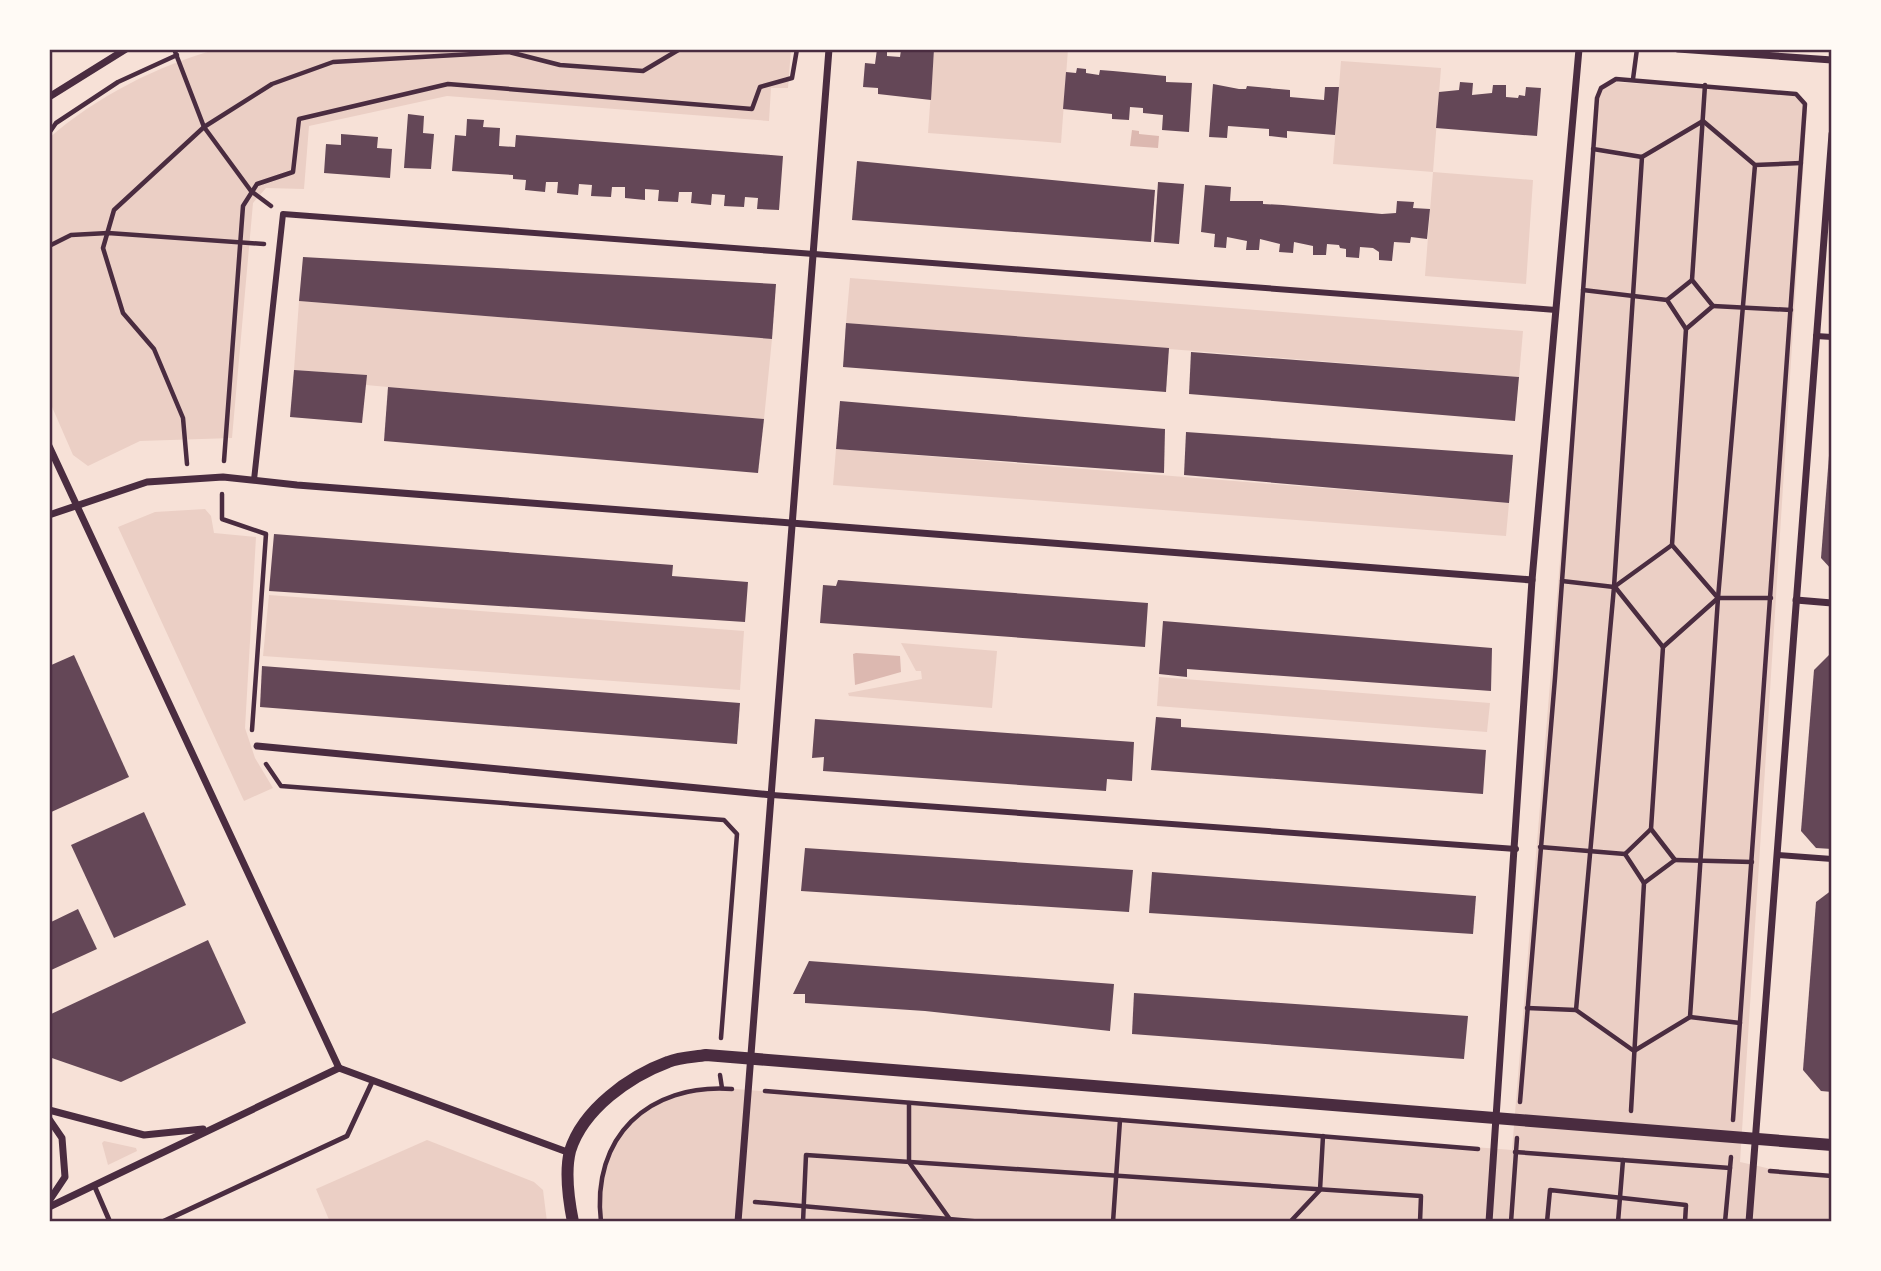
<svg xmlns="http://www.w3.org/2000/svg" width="1881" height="1271" font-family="Roboto,sans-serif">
  <rect width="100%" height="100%" fill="#f7e1d7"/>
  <g fill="#ebcfc5">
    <path d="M218,49H791L788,88H771L769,121L447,96L309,126L304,189L266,188L253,203L232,438L140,441L88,466L73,455L49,400V138C96,97 158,65 218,49Z"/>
    <polygon points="934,49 1068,49 1061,143 928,133"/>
    <polygon points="1341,61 1441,68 1433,172 1533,180 1526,284 1425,276 1433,172 1333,164"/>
    <path d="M1612,82L1793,93L1807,110L1740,1162L1780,1171L1832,1176V1222H601C584,1169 630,1110 678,1092C690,1087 708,1089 722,1088L1512,1150L1598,93Z"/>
    <polygon points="850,278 1523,331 1519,377 846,323"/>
    <polygon points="299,301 772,339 764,419 388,387 366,385 366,375 294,370"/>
    <polygon points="836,449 1509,503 1506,536 833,485"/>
    <polygon points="205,509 211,516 214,533 256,537 245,728 255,758 273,788 244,801 118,527 155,512"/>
    <polygon points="269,595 744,631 740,690 263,656"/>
    <polygon points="901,643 997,651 992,708 849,696 848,693 922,679 921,671 916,671"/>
    <polygon points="1159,677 1490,703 1487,732 1157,706"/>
    <polygon points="427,1140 534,1182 543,1190 547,1222 330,1222 316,1189"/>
    <polygon points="104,1141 136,1148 137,1151 108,1165 102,1143"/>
  </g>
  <g fill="#dcb8b0">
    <polygon points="1132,130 1139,131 1139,134 1159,136 1158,148 1130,146"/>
    <polygon points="856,653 900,656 901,672 855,685 853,654"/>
  </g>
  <g fill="#644757">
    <polygon points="877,49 887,49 887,56 900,57 901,50 934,49 931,100 878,94 878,88 863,87 865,63 875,64"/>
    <polygon points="1077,68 1086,69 1086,73 1099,75 1100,70 1113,71 1166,76 1166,82 1192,83 1189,132 1162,130 1163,115 1143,113 1143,108 1130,107 1129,120 1112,119 1112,114 1063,109 1066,72 1076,73"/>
    <polygon points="1460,82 1473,83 1472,95 1492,93 1493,85 1506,85 1506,97 1518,98 1519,95 1525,96 1526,87 1541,88 1537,136 1436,128 1439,92 1459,90"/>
    <polygon points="1213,84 1239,89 1246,89 1247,86 1290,90 1290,97 1324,100 1325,87 1339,87 1335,135 1287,131 1287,138 1269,136 1269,129 1228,126 1227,138 1209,137"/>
    <polygon points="408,114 424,116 423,133 434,134 431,169 404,168"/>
    <polygon points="467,119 484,120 483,127 500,128 499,146 515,147 516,135 783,156 779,210 757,209 758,198 745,197 744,207 724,206 725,195 712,194 711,205 691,203 692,192 679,192 678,202 658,201 659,190 645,189 645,200 625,198 625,187 612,187 611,197 591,196 592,185 579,184 578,195 557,193 558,182 546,182 545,192 525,190 526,180 513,179 513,175 452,171 455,135 466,136"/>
    <polygon points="341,134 378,137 377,148 392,149 390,178 324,173 326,144 341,145"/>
    <polygon points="857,161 1155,190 1151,242 852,220"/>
    <polygon points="1158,182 1184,184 1179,244 1154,242"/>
    <polygon points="1205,185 1231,187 1230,201 1263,201 1263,204 1283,205 1382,214 1396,213 1397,201 1414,202 1413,208 1430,209 1427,239 1411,237 1410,243 1394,242 1392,261 1379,260 1379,252 1373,248 1360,247 1359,258 1346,257 1346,249 1340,248 1339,245 1327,244 1326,255 1313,255 1313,246 1294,242 1293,253 1279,252 1280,244 1260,239 1259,250 1246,250 1247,241 1227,237 1226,248 1214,247 1215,234 1201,232"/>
    <polygon points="303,257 776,284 772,339 299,301"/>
    <polygon points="846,323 1169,348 1166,392 843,367"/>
    <polygon points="1191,352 1519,377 1515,421 1189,394"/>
    <polygon points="294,370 367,375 362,423 290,417"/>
    <polygon points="388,387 764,419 758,473 384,441"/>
    <polygon points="840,401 1165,429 1164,473 836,449"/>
    <polygon points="1186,432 1513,455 1509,503 1184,475"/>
    <polygon points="1830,443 1832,443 1832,570 1821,558"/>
    <polygon points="274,534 673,565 672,576 748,582 745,622 269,591"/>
    <polygon points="838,580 1148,603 1145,647 820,623 823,585 836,586"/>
    <polygon points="1163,621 1492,648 1491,691 1187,669 1187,677 1159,674"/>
    <polygon points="1832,652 1832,849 1816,848 1801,831 1814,670"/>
    <polygon points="74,655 129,777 49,813 49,666"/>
    <polygon points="262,666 740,703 737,744 260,707"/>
    <polygon points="1156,717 1181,719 1181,727 1486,750 1483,794 1151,770"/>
    <polygon points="815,719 1134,742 1132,781 1107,779 1106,791 823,771 824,757 812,758"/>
    <polygon points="144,812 186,905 114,938 71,845"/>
    <polygon points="805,848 1133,870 1129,912 801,891"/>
    <polygon points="1152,872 1476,896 1473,934 1149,913"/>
    <polygon points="1832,890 1832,1092 1821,1091 1803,1070 1816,902"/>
    <polygon points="78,909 97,949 49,971 49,923"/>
    <polygon points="208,940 246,1023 121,1082 49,1057 49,1015"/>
    <polygon points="809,961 1114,984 1110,1031 925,1011 805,1003 805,994 793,994"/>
    <polygon points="1134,993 1468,1016 1464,1059 1132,1034"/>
  </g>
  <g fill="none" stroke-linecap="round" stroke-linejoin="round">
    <g stroke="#4a2c40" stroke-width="4.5">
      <polyline points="174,49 204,127 251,191 271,206"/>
      <polyline points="1633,79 1637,49"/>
      <polyline points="49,133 56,123 118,82 177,55"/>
      <polyline points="1593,149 1642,157"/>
      <polyline points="1755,165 1718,598 1690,1017 1634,1051 1576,1010 1614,587 1642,157 1703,121 1755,165 1801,163"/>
      <polyline points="49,246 71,235 108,233 264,244"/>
      <polyline points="1583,290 1667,300 1686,329"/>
      <polyline points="1667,300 1692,280"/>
      <polyline points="1713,306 1791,310"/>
      <polyline points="224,461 243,206 257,184 293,172 299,119 448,84 752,109 760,87 792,78 797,49"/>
      <polyline points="187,464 183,418 154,349 123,313 103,248 114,210 204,127 272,84 333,62 509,52 560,65 643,71 680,49"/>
      <polyline points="222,494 222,519 266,534 252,730"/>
      <polyline points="1562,581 1614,587 1672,545"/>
      <polyline points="1615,587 1663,647"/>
      <polyline points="1718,598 1771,598"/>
      <polyline points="266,764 281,786 724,820 737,834 721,1038"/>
      <polyline points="1540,847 1625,854"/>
      <polyline points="1675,860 1752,862"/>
      <polyline points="1644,883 1625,854 1651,829"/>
      <polyline points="1527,1008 1576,1010"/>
      <polyline points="1690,1017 1740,1023"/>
      <polyline points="720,1075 722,1088"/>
      <polyline points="765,1091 1478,1149"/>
      <polyline points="1520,1102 1555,678 1597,98 1601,88 1616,79 1796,94 1805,104 1733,1120"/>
      <polyline points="909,1103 909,1162 949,1218"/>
      <polyline points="1631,1111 1644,883 1675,860 1651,829 1663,647 1718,598 1672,545 1686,329 1713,306 1692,280 1705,85"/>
      <polyline points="1515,1152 1730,1168"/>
      <polyline points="1770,1171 1832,1176"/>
      <polyline points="755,1202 983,1222"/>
      <path d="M601,1222C591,1137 648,1083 732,1089"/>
      <polyline points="803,1222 806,1155 1421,1196 1420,1222"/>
      <polyline points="1113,1222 1120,1120"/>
      <polyline points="1290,1222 1320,1190 1323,1136"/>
      <polyline points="1511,1222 1517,1138"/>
      <polyline points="1547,1222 1550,1190 1686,1205 1685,1222"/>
      <polyline points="1618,1222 1623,1160"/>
      <polyline points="1725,1222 1731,1157"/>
    </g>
    <g stroke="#4a2c40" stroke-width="5">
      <polyline points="94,1185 110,1222"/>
      <polyline points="162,1222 347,1136 373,1080"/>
    </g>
    <g stroke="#4a2c40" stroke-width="6">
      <polyline points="1816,336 1832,337"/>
      <polyline points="254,480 283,214 1556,310"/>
      <polyline points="772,795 1516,849"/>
      <polyline points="1778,855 1832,859"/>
    </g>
    <g stroke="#4a2c40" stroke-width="7">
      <polyline points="1678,49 1832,60"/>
      <polyline points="49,97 126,49"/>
      <polyline points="49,446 339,1068"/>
      <polyline points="49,515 147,482 223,477 297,485 1532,580"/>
      <polyline points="1796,600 1832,603"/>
      <polyline points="257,746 772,795"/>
      <polyline points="339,1068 570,1153"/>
      <polyline points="49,1110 144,1135 203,1129"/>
      <polyline points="49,1119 62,1138 65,1177 49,1201"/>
      <polyline points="49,1207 339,1068"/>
      <polyline points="738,1222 829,49"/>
      <polyline points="1489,1222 1532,580 1579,49"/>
      <polyline points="1749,1222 1832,134"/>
    </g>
    <path stroke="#4a2c40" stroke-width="12" d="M573,1222C569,1202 565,1171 570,1151C583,1109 630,1076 668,1062C680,1057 694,1057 706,1055L1832,1145"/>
  </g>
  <rect width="1881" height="1271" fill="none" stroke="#fffaf5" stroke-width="102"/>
  <rect x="51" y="51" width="1779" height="1169" fill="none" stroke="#4a2c40" stroke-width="2.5"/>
</svg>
